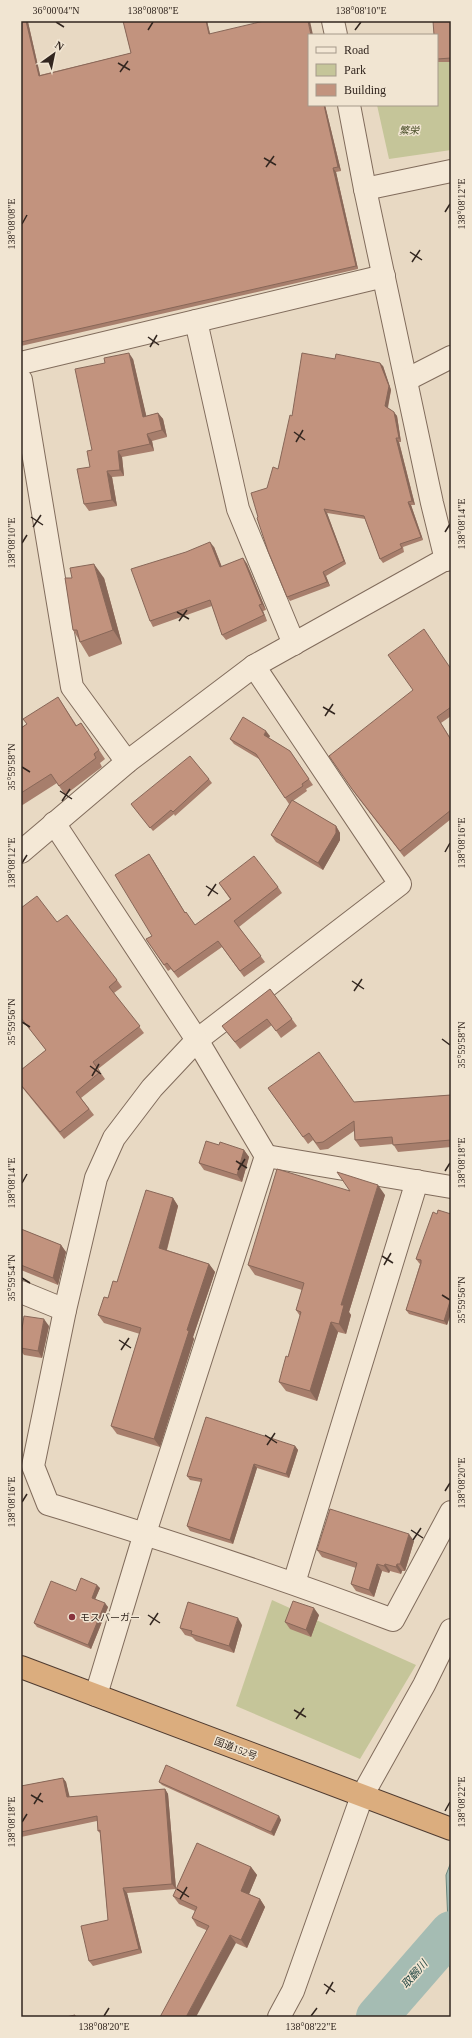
<svg xmlns="http://www.w3.org/2000/svg" width="472" height="2038" font-family="'Times New Roman','Noto Sans JP',serif">
  <rect width="100%" height="100%" fill="#e8d9c3"/>
  <g fill="#c5c599">
    <polygon points="437,62 451,62 451,150 389,159 377,105 437,105"/>
    <polygon points="272,1600 416,1665 360,1759 236,1706"/>
  </g>
  <polygon fill="#a5bcb3" stroke="#6d897f" points="451,1862 451,1998 446,1875"/>
  <g fill="none" stroke-linecap="round" stroke-linejoin="round">
    <polyline stroke="#a5bcb3" stroke-width="42" points="377,2017 451,1932"/>
    <defs>
      <g id="minor">
        <polyline points="333,21 336,35"/>
        <polyline points="349,105 365,189 432,503 446,560"/>
        <polyline points="365,189 451,171"/>
        <polyline points="196,321 238,509 294,644"/>
        <polyline points="21,363 384,276"/>
        <polyline points="21,380 72,687 127,762"/>
        <polyline points="406,380 451,357"/>
        <path d="M254,666L400,884L197,1040L152,1088L114,1138L96,1178L65,1310L33,1466L48,1504C164,1539 279,1577 393,1620L451,1512"/>
        <polyline points="54,823 197,1040 266,1156 145,1533 96,1695"/>
        <polyline points="266,1156 451,1187"/>
        <polyline points="21,1292 65,1310"/>
        <polyline points="294,1583 417,1181"/>
        <polyline points="279,2017 293,1991 362,1796 424,1685 451,1630"/>
      </g>
      <polyline id="tertiary" points="21,852 127,762 254,666 451,556"/>
      <polyline id="trunk" points="21,1667 451,1829"/>
    </defs>
    <use href="#minor" stroke="#816c5c" stroke-width="24"/>
    <use href="#tertiary" stroke="#816c5c" stroke-width="24"/>
    <use href="#trunk" stroke="#4f3b30" stroke-width="24"/>
    <use href="#minor" stroke="#f4e8d6" stroke-width="22"/>
    <use href="#tertiary" stroke="#f4e8d6" stroke-width="22"/>
    <use href="#trunk" stroke="#dbad7e" stroke-width="22"/>
  </g>
  <g fill="#a77e6c">
    <polygon points="21,21 32,21 28,22 40,75 131,53 123,21 207,21 210,34 309,105 325,105 341,171 336,172 358,269 21,346"/>
    <polygon points="451,21 451,62 437,62 437,35"/>
    <polygon points="133,359 146,416 158,413 163,419 167,437 152,441 154,451 122,457 124,476 112,477 117,506 89,511 84,504 90,467 92,450"/>
    <polygon points="383,366 391,390 388,408 397,416 401,442 399,442 415,505 411,505 423,540 403,547 404,552 383,563 380,559 365,519 327,513 346,564 326,576 330,586 290,601 287,597 258,517 267,488 278,469 292,416"/>
    <polygon points="214,547 222,567 243,558 247,564 266,610 263,611 267,621 226,640 222,635 212,606 153,627 150,621"/>
    <polygon points="104,578 122,644 89,657 80,642 78,638 73,630"/>
    <polygon points="451,668 451,716 441,723 451,739 451,819 404,857 356,795 329,756"/>
    <polygon points="58,697 77,726 81,723 105,759 100,763 102,767 65,795 57,783 21,806 21,728 27,724"/>
    <polygon points="270,736 269,738 290,751 313,785 306,789 307,791 293,801 336,826 340,833 340,840 323,870 276,842 271,835 290,803 289,804 259,759 234,744 230,739"/>
    <polygon points="209,779 212,783 175,816 174,814 153,831 131,804"/>
    <polygon points="153,860 185,913 195,925 230,899 219,883 278,887 282,893 239,927 265,962 244,977 222,947 178,978 171,969 168,971 146,939 152,936"/>
    <polygon points="21,908 57,922 117,980 122,987 114,993 144,1033 98,1069 105,1079 81,1098 94,1115 64,1139 21,1086 21,1070 46,1050 21,1018"/>
    <polygon points="270,989 297,1026 281,1038 272,1025 240,1049 222,1026"/>
    <polygon points="268,1088 354,1102 451,1095 451,1147 398,1152 393,1144 360,1147 355,1140 354,1131 328,1149 320,1150 313,1140 308,1144"/>
    <polygon points="219,1145 244,1150 249,1157 242,1182 204,1170 199,1163"/>
    <polygon points="350,1191 385,1195 349,1312 351,1315 346,1334 338,1332 317,1401 286,1391 279,1382 288,1357 300,1316 296,1310 302,1290 255,1275 248,1265"/>
    <polygon points="173,1198 178,1206 167,1250 209,1264 215,1272 193,1337 194,1339 160,1447 117,1434 111,1426 140,1334 104,1323 98,1315 117,1282"/>
    <polygon points="437,1214 451,1214 451,1313 447,1325 409,1314 406,1310 420,1264 419,1263 416,1259"/>
    <polygon points="21,1229 61,1245 66,1252 58,1285 21,1270"/>
    <polygon points="49,1326 42,1358 24,1355 21,1351 21,1335"/>
    <polygon points="295,1446 298,1450 289,1478 257,1468 233,1544 190,1531 187,1526 201,1482 190,1480 187,1476"/>
    <polygon points="414,1541 405,1571 402,1571 401,1574 390,1571 389,1573 382,1571 374,1597 356,1591 351,1584 356,1568 322,1557 317,1550"/>
    <polygon points="100,1588 95,1599 108,1607 91,1649 37,1627 34,1623 76,1591"/>
    <polygon points="319,1615 311,1637 290,1629 285,1622"/>
    <polygon points="242,1625 234,1653 196,1641 192,1637 185,1635 180,1628"/>
    <polygon points="63,1778 66,1782 69,1797 165,1789 168,1794 176,1889 127,1893 142,1953 93,1966 89,1961 108,1920 100,1833 98,1831 97,1821 21,1837 21,1786"/>
    <polygon points="159,1782 279,1816 281,1820 274,1836 162,1785"/>
    <polygon points="251,1867 257,1875 249,1894 260,1899 265,1907 247,1948 197,1926 192,1918 195,1911 179,1904 173,1896"/>
  </g>
  <g fill="#886758">
    <polygon points="26,21 27,21 28,22 41,79 39,76"/>
    <polygon points="206,21 207,21 211,38 209,34"/>
    <polygon points="308,21 310,21 313,35 311,35"/>
    <polygon points="324,105 325,105 341,171 338,167"/>
    <polygon points="333,168 336,172 358,269 356,266"/>
    <polygon points="129,353 133,359 148,423 143,417"/>
    <polygon points="380,363 383,366 391,390 387,410 385,406"/>
    <polygon points="394,412 397,416 401,442 399,438"/>
    <polygon points="158,413 163,419 167,437 162,430"/>
    <polygon points="147,434 152,441 154,451 150,444"/>
    <polygon points="396,438 399,442 415,505 412,501"/>
    <polygon points="118,451 122,457 124,476 120,470"/>
    <polygon points="107,471 112,477 117,506 112,500"/>
    <polygon points="408,502 411,505 423,540 421,537"/>
    <polygon points="324,509 327,513 346,564 344,561"/>
    <polygon points="210,542 214,547 224,573 220,567"/>
    <polygon points="243,558 247,564 266,610 262,604"/>
    <polygon points="94,564 104,578 122,644 113,630"/>
    <polygon points="323,572 326,576 330,586 327,582"/>
    <polygon points="259,605 263,611 267,621"/>
    <polygon points="266,731 270,736 267,740 264,735"/>
    <polygon points="336,826 340,833 340,840 323,870 318,863"/>
    <polygon points="149,854 153,860 189,919 185,913"/>
    <polygon points="244,1150 249,1157 242,1182 237,1175"/>
    <polygon points="378,1185 385,1195 349,1312 351,1315 346,1334 339,1324 341,1305"/>
    <polygon points="173,1198 178,1206 165,1256 159,1248"/>
    <polygon points="61,1245 66,1252 58,1285 53,1278"/>
    <polygon points="209,1264 215,1272 193,1337 194,1339 160,1447 154,1439 187,1330"/>
    <polygon points="451,1298 451,1313 447,1325 444,1321"/>
    <polygon points="44,1319 49,1326 42,1358 38,1351"/>
    <polygon points="331,1322 338,1332 317,1401 310,1391"/>
    <polygon points="295,1446 298,1450 289,1478 286,1474"/>
    <polygon points="254,1464 257,1468 233,1544 230,1540"/>
    <polygon points="409,1534 414,1541 405,1571 400,1564"/>
    <polygon points="377,1564 382,1571 374,1597 369,1590"/>
    <polygon points="385,1564 390,1571 389,1573 384,1566"/>
    <polygon points="397,1564 402,1571 401,1574 396,1567"/>
    <polygon points="97,1585 100,1588 94,1602 92,1598"/>
    <polygon points="105,1603 108,1607 91,1649 88,1645"/>
    <polygon points="314,1608 319,1615 311,1637 306,1630"/>
    <polygon points="238,1618 242,1625 234,1653 229,1646"/>
    <polygon points="63,1778 66,1782 71,1802 67,1797"/>
    <polygon points="165,1789 168,1794 176,1889 172,1884"/>
    <polygon points="279,1816 281,1820 274,1836 271,1832"/>
    <polygon points="251,1867 257,1875 247,1899 241,1891"/>
    <polygon points="123,1888 127,1893 142,1953 139,1949"/>
    <polygon points="260,1899 265,1907 247,1948 241,1940"/>
    <polygon points="230,1935 236,1943 196,2017 186,2017"/>
  </g>
  <g fill="#c2937e" stroke="#886758">
    <polygon points="21,21 26,21 39,76 131,53 123,21 206,21 209,34 264,21 308,21 311,35 309,35 309,105 324,105 338,167 333,168 356,266 21,342"/>
    <polygon points="433,21 451,21 451,58 437,59 437,35 434,35"/>
    <polygon points="129,353 143,417 158,413 162,430 147,434 150,444 118,451 120,470 107,471 112,500 84,504 77,469 90,467 87,451 92,450 75,369 105,363 104,358"/>
    <polygon points="302,353 335,359 336,354 380,363 389,386 385,406 394,412 399,438 396,438 412,501 408,502 421,537 400,544 402,548 380,559 364,516 324,509 344,561 323,572 327,582 287,597 268,551 257,518 258,517 251,493 267,488 273,467 278,469 290,415 292,416"/>
    <polygon points="210,542 220,567 243,558 262,604 259,605 264,615 222,635 210,600 150,621 131,569 186,552"/>
    <polygon points="94,564 113,630 80,642 77,630 73,630 65,578 72,578 70,568"/>
    <polygon points="424,629 451,669 451,707 437,717 451,740 451,810 400,851 352,789 329,756 413,690 388,655"/>
    <polygon points="58,697 76,726 81,723 99,750 94,754 96,758 59,786 51,774 21,793 21,728 27,724 23,719"/>
    <polygon points="243,717 266,731 264,735 290,751 309,779 302,784 303,786 285,798 256,754 230,739"/>
    <polygon points="190,756 209,779 173,812 171,810 150,828 131,804"/>
    <polygon points="292,800 336,826 336,833 318,863 271,835"/>
    <polygon points="149,854 185,913 186,912 195,925 231,899 219,883 254,856 278,887 234,921 261,956 240,971 218,941 174,972 167,963 164,965 146,939 152,936 115,875"/>
    <polygon points="37,896 57,922 67,915 117,980 109,987 140,1026 93,1062 100,1072 76,1092 89,1109 60,1132 21,1085 21,1070 46,1050 21,1018 21,908"/>
    <polygon points="270,989 292,1019 276,1031 267,1019 235,1042 222,1026"/>
    <polygon points="319,1052 354,1102 451,1095 451,1140 393,1145 392,1137 355,1140 354,1121 323,1142 316,1143 309,1133 303,1137 268,1088"/>
    <polygon points="206,1141 219,1145 220,1142 244,1150 237,1175 199,1163"/>
    <polygon points="277,1169 350,1191 337,1172 378,1185 341,1305 344,1305 339,1324 331,1322 310,1391 279,1382 286,1356 288,1357 301,1312 296,1310 304,1283 248,1265"/>
    <polygon points="146,1190 173,1198 159,1248 209,1264 187,1330 189,1331 154,1439 111,1426 141,1328 98,1315 104,1297 108,1298 113,1281 117,1282"/>
    <polygon points="438,1210 451,1214 451,1298 444,1321 406,1310 421,1263 421,1260 416,1259 433,1212 437,1214"/>
    <polygon points="21,1229 61,1245 53,1278 21,1265"/>
    <polygon points="24,1316 44,1319 38,1351 21,1348 21,1335"/>
    <polygon points="206,1417 295,1446 286,1474 254,1464 230,1540 187,1526 202,1479 187,1476"/>
    <polygon points="330,1509 409,1534 400,1564 397,1564 396,1567 385,1564 384,1566 377,1564 369,1590 351,1584 357,1563 317,1550"/>
    <polygon points="81,1578 97,1585 92,1598 105,1603 88,1645 34,1623 51,1581 76,1591"/>
    <polygon points="293,1601 314,1608 306,1630 285,1622"/>
    <polygon points="188,1602 238,1618 229,1646 191,1634 192,1631 180,1628"/>
    <polygon points="166,1765 279,1816 271,1832 159,1782"/>
    <polygon points="63,1778 67,1797 165,1789 172,1884 123,1888 139,1949 89,1961 81,1926 108,1920 100,1830 98,1831 97,1816 21,1832 21,1786"/>
    <polygon points="197,1843 251,1867 241,1891 260,1899 241,1940 230,1935 186,2017 160,2017 209,1926 192,1918 197,1907 173,1896"/>
    <polygon points="75,2015 75,2017 66,2017"/>
  </g>
  <path fill="none" stroke="#32261f" stroke-width="1.5" d="M56,22L64,27M148,30L153,22M355,30L361,22M118,63L130,70M120,72L128,61M264,158L276,165M266,167L274,156M445,212L450,204M22,224L27,215M410,252L422,260M412,262L420,250M148,337L159,345M150,347L157,335M294,432L305,440M296,442L303,430M31,517L43,525M33,527L41,515M445,532L450,524M22,543L27,535M177,612L189,619M179,621L187,610M323,707L335,714M325,716L333,704M22,767L30,772M60,791L72,799M62,801L70,789M445,852L450,843M22,863L27,855M206,886L218,894M208,896L216,884M352,981L364,989M354,991L362,979M22,1022L30,1027M442,1039L450,1045M90,1066L101,1074M92,1076L99,1064M236,1161L247,1168M238,1170L245,1159M445,1171L450,1163M22,1183L27,1174M382,1256L393,1263M384,1265L391,1253M22,1278L30,1283M442,1295L450,1300M119,1340L131,1348M121,1350L129,1338M265,1435L277,1443M267,1445L275,1433M445,1491L450,1483M22,1502L27,1494M411,1530L423,1538M413,1540L421,1528M148,1615L160,1623M150,1625L158,1613M294,1710L306,1717M296,1719L304,1708M31,1795L43,1802M34,1804L41,1793M445,1811L450,1802M22,1822L27,1814M177,1889L189,1897M180,1899L187,1887M324,1984L335,1992M326,1994L333,1982M104,2016L109,2008M311,2016L317,2008"/>
  <circle fill="#89333d" stroke="#f1e5d2" stroke-width="1.5" cx="72" cy="1617" r="4"/>
  <g text-anchor="middle" stroke-width="3" stroke-linejoin="round" paint-order="stroke">
    <g font-size="10" font-style="italic" fill="#474c27" stroke="#f1e5d2">
      <text x="409" y="134">繁栄</text>
    </g>
    <g font-size="10" fill="#32261f" stroke="#f1e5d2" text-anchor="start">
      <text x="80" y="1621">モスバーガー</text>
    </g>
    <g font-size="10" fill="#32261f" stroke="#f1e5d2">
      <text transform="translate(236 1748) rotate(21)" y="4">国道152号</text>
    </g>
    <g font-size="11" font-style="italic" fill="#2f504b" stroke="#f1e5d2">
      <text transform="translate(414 1974) rotate(-49)" y="4">取飜川</text>
    </g>
  </g>
  <rect width="472" height="2038" fill="none" stroke="#f1e5d2" stroke-width="44"/>
  <rect x="308" y="34" width="130" height="72" fill="#f1e5d2" stroke="#a5998a"/>
  <rect x="316" y="47" width="20" height="6" fill="#f4e8d6" stroke="#a5998a"/>
  <text x="344" y="54" font-size="12" fill="#32261f">Road</text>
  <rect x="316" y="64" width="20" height="12" fill="#c5c599" stroke="#a5998a"/>
  <text x="344" y="74" font-size="12" fill="#32261f">Park</text>
  <rect x="316" y="84" width="20" height="12" fill="#c2937e" stroke="#a5998a"/>
  <text x="344" y="94" font-size="12" fill="#32261f">Building</text>
  <g transform="translate(54 54) rotate(33)" stroke="#f1e5d2" stroke-width="3" paint-order="stroke">
  <path d="M0-3L7 15L0 10L-7 15Z" fill="#32261f"/>
  <text y="-6" font-size="11" font-weight="bold" text-anchor="middle" fill="#32261f">N</text>
  </g>
  <rect x="22" y="22" width="428" height="1994" fill="none" stroke="#32261f" stroke-width="1.5"/>
  <g font-size="10" text-anchor="middle" fill="#32261f">
    <text x="56" y="14">36°00'04"N</text>
    <text x="153" y="14">138°08'08"E</text>
    <text x="361" y="14">138°08'10"E</text>
    <text transform="translate(461 204) rotate(-90)" y="4">138°08'12"E</text>
    <text transform="translate(11 224) rotate(-90)" y="4">138°08'08"E</text>
    <text transform="translate(461 524) rotate(-90)" y="4">138°08'14"E</text>
    <text transform="translate(11 543) rotate(-90)" y="4">138°08'10"E</text>
    <text transform="translate(11 767) rotate(-90)" y="4">35°59'58"N</text>
    <text transform="translate(461 843) rotate(-90)" y="4">138°08'16"E</text>
    <text transform="translate(11 863) rotate(-90)" y="4">138°08'12"E</text>
    <text transform="translate(11 1022) rotate(-90)" y="4">35°59'56"N</text>
    <text transform="translate(461 1045) rotate(-90)" y="4">35°59'58"N</text>
    <text transform="translate(461 1163) rotate(-90)" y="4">138°08'18"E</text>
    <text transform="translate(11 1183) rotate(-90)" y="4">138°08'14"E</text>
    <text transform="translate(11 1278) rotate(-90)" y="4">35°59'54"N</text>
    <text transform="translate(461 1300) rotate(-90)" y="4">35°59'56"N</text>
    <text transform="translate(461 1483) rotate(-90)" y="4">138°08'20"E</text>
    <text transform="translate(11 1502) rotate(-90)" y="4">138°08'16"E</text>
    <text transform="translate(461 1802) rotate(-90)" y="4">138°08'22"E</text>
    <text transform="translate(11 1822) rotate(-90)" y="4">138°08'18"E</text>
    <text x="104" y="2030">138°08'20"E</text>
    <text x="311" y="2030">138°08'22"E</text>
  </g>
</svg>
